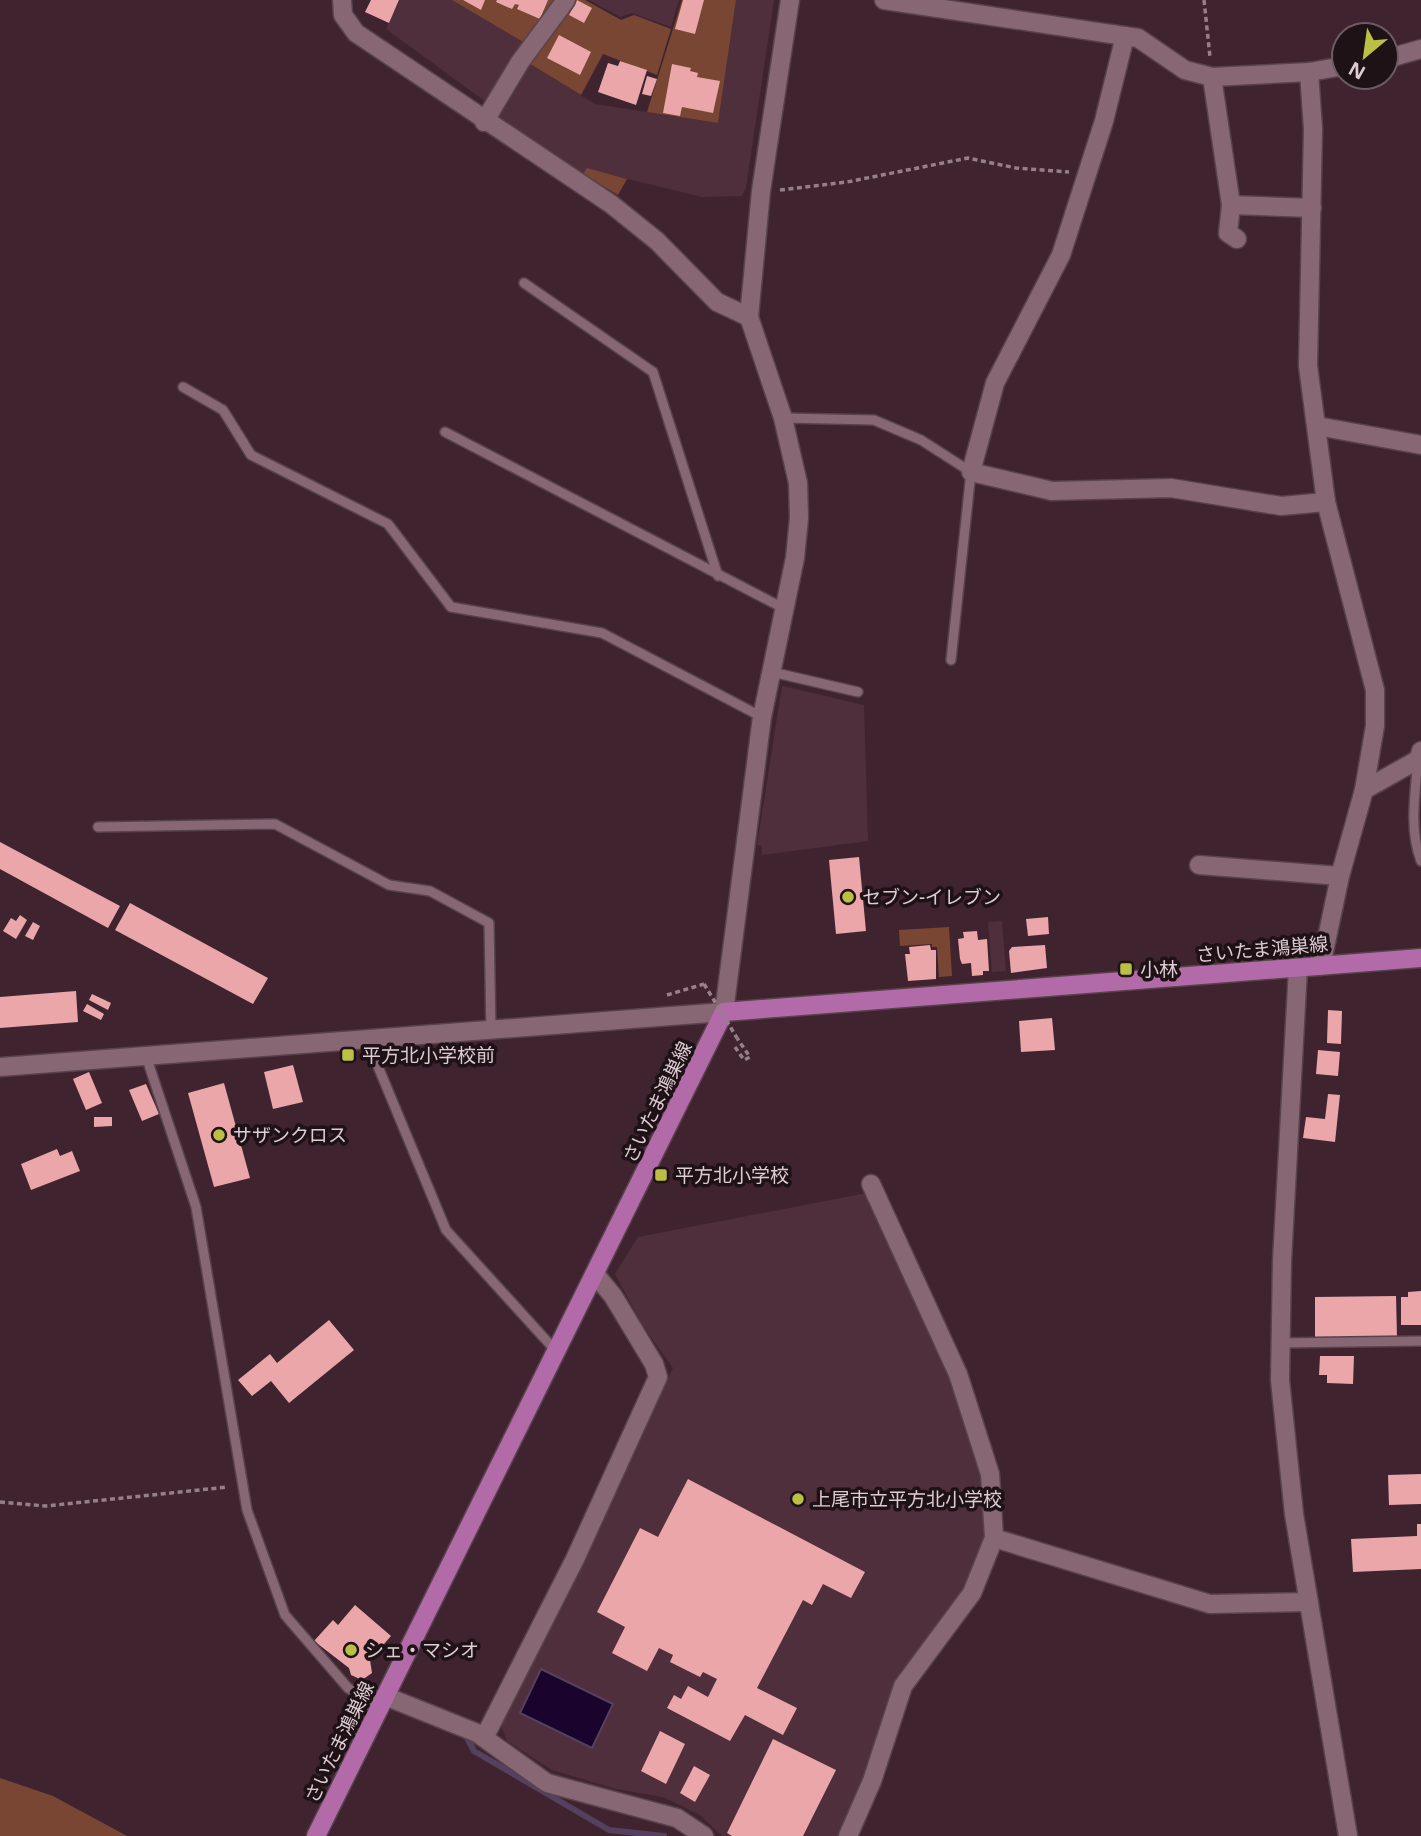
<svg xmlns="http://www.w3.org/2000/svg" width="1421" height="1836" font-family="'Noto Sans','Noto Sans JP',sans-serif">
  <rect width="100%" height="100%" fill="#3f2430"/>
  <g fill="#4f2f3c">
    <polygon points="400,0 452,0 525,43 486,102 386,29"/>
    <polygon points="589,0 679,0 671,27 632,13 620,17"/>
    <polygon points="736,0 774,0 746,187 742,196 702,197 587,169 583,174 495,116 527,62 595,104 718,123"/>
    <polygon points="782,686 864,705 868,841 762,855 762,846 757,845"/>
    <polygon points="1002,921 1006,971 992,972 988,922"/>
    <polygon points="867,1193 952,1375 981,1470 991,1529 973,1584 895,1679 870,1766 841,1836 722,1836 700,1815 663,1797 616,1789 552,1770 507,1741 501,1726 673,1368 643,1326 615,1274 638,1237"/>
  </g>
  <g fill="#794634">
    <polygon points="452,0 557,0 525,43"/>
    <polygon points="574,0 585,0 621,20 634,15 671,29 657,75 603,54 581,95 527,62"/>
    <polygon points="682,0 736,0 718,123 647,112"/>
    <polygon points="587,168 627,179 618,195 583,174"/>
    <polygon points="949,927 952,976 939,977 937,947 932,947 932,944 900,946 899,930"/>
    <polygon points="0,1778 53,1796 127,1836 0,1836"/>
  </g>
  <polygon fill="#1a042d" stroke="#55405f" stroke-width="2" points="541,1669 613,1704 592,1748 520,1713"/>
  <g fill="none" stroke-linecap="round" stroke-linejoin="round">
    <polyline stroke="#55405f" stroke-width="6" points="465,1734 474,1751 609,1830 664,1836"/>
  </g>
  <g fill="#eaa6a9">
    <polygon points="371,0 399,0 389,23 365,12"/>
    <polygon points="463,0 485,0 481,10"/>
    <polygon points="497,0 548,0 540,19 517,9 519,5 515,4 512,9 496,2"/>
    <polygon points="577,0 592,8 584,23 569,15"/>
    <polygon points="683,0 704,0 695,34 675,29"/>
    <polygon points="559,35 591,52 580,75 547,58"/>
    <polygon points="620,61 647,70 636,105 598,92 608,63 618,66"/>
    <polygon points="672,64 691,68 690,71 698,73 697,77 720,81 713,113 682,107 680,116 663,113"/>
    <polygon points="647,76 657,79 651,96 642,94"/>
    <polygon points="0,842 120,906 108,928 0,869"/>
    <polygon points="859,857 866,931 836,934 829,860"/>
    <polygon points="130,903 268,978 253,1004 115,930"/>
    <polygon points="20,915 27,920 16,939 3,931 11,918 16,921"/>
    <polygon points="1048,917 1049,934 1028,936 1026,919"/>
    <polygon points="33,922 40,926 33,940 25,936"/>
    <polygon points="977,931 978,940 987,939 989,971 983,971 983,975 972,976 971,963 962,964 960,959 958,939 964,938 963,932"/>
    <polygon points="930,945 931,950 936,950 936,979 908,981 905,954 910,954 909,947"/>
    <polygon points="1045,945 1047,968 1011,973 1009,951 1012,947"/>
    <polygon points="76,991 78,1022 0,1028 0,997"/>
    <polygon points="92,994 111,1003 108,1010 89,1000"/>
    <polygon points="87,1004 104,1014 101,1020 83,1011"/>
    <polygon points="1328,1010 1342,1011 1341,1044 1327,1043"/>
    <polygon points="1052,1018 1055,1050 1021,1052 1019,1021"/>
    <polygon points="1318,1050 1340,1052 1338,1076 1316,1074"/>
    <polygon points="293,1065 303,1102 273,1109 264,1072"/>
    <polygon points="89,1072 102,1103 86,1110 73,1079"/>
    <polygon points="224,1083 250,1178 214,1187 188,1093"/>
    <polygon points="146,1084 159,1114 142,1121 129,1090"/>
    <polygon points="1328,1094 1340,1095 1335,1142 1303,1138 1306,1117 1325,1119"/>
    <polygon points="94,1117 112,1117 112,1126 94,1127"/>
    <polygon points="57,1149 60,1156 72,1151 80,1171 31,1190 21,1164"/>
    <polygon points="1421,1291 1421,1325 1401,1325 1401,1297 1408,1297 1408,1292"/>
    <polygon points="1396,1296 1397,1337 1315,1337 1315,1297"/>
    <polygon points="329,1320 354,1350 289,1403 271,1381 252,1396 238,1380 270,1354 277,1363"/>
    <polygon points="1320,1356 1354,1356 1353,1384 1327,1383 1327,1375 1319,1375"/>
    <polygon points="1421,1474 1421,1504 1389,1505 1388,1475"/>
    <polygon points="688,1479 865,1572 851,1598 823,1584 812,1605 803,1600 757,1688 797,1708 783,1735 745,1715 730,1741 667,1708 674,1695 681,1699 688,1686 708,1697 717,1679 703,1672 700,1677 670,1662 673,1655 659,1648 647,1671 612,1653 625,1627 597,1612 640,1528 658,1537"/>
    <polygon points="1417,1524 1421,1524 1421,1569 1353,1572 1351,1539 1417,1536"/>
    <polygon points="355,1605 391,1636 370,1660 372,1673 362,1680 351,1675 349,1668 314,1641 333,1620 338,1625"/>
    <polygon points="660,1731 685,1744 666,1784 641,1771"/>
    <polygon points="773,1739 836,1770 803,1836 732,1836 727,1833"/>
    <polygon points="694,1766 710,1775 695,1802 680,1793"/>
  </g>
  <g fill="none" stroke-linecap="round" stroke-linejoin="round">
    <defs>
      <g id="service">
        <polyline points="524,283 653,372 718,576"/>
        <polyline points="183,387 223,410 251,455 388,524 451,607 602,633 762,717"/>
        <polyline points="783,418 874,420 921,440 971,472 951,660"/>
        <polyline points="445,432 785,609"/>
        <polyline points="772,672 858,692"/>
        <path d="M1418,760C1415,793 1409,830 1421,861"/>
        <polyline points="98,827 275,824 389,885 430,891 489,923 491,1031"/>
        <polyline points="367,1040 446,1230 555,1350"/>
        <polyline points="146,1056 196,1207 247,1510 285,1615 348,1688 371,1701 384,1697"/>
        <polyline points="1279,1343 1421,1341"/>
      </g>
      <g id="minor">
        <polyline points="884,0 1138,38 1185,70 1212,77 1309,72 1344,66"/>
        <polyline points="1125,36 1104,121 1061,255 995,383 971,472 1052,491 1171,488 1281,506 1326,502"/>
        <polyline points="1386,59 1421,49"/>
        <polyline points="1309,72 1313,129 1308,366 1326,502 1375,690 1375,726 1364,790 1340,876 1321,966"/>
        <polyline points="1212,77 1231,205 1228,233 1237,239"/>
        <polyline points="484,122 520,62 566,0"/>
        <polyline points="1231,205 1312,208"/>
        <polyline points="1317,426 1421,445"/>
        <polyline points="1364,790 1419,759 1421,751"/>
        <polyline points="1199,865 1340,876"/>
        <polyline points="994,1538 1210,1604 1309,1602"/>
        <polyline points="385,1696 477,1733 547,1783 677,1818 704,1836"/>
        <polyline points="484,1738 575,1559 658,1377 654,1364 613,1296 595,1274"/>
        <polyline points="848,1836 872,1781 903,1686 972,1593 994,1538 990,1474 958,1374 871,1184"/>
      </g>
      <g id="tertiary">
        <polyline points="342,0 343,15 356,33 611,204 657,241 717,302 749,317"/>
        <polyline points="1298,968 1282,1261 1280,1380 1294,1514 1348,1836"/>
        <polyline points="0,1067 724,1012 762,717 795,558 799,518 798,483 783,418 749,317 761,191 790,0"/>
      </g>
      <polyline id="primary" points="316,1836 724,1012 1421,958"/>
    </defs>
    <use href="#service" stroke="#58424c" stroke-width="12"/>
    <use href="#minor" stroke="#58424c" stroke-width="21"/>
    <use href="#tertiary" stroke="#58424c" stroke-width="21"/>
    <use href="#primary" stroke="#58424c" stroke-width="21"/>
    <g stroke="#957f88" stroke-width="3.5" stroke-dasharray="5 3.5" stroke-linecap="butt">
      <polyline points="1204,0 1210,57"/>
      <polyline points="780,190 847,182 968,158 1016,168 1069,172"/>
      <polyline points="667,995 704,984"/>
      <polyline points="735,1047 744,1060 750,1057 737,1038"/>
      <polyline points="0,1502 46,1506 228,1487"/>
    </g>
    <use href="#service" stroke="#866773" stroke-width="9"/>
    <use href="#minor" stroke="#866773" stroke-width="18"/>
    <use href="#tertiary" stroke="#866773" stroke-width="18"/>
    <use href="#primary" stroke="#b26ba8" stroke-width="18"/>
    <polyline stroke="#957f88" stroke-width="3.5" stroke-dasharray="5 3.5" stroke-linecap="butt" points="704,984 737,1038"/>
  </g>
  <g fill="#bbc045" stroke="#1e1217" stroke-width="2.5">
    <circle cx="848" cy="897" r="7"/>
    <rect x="1119" y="962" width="14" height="14" rx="3.5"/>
    <rect x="341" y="1048" width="14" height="14" rx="3.5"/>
    <circle cx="219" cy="1135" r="7"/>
    <rect x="654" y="1168" width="14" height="14" rx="3.5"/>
    <circle cx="798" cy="1499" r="7"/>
    <circle cx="351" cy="1650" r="7"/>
  </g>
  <g text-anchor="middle" stroke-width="7" stroke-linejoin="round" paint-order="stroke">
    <g font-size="19" fill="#deccd3" stroke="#1e1217" text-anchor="start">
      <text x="862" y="904">セブン-イレブン</text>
      <text x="1140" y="976">小林</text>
      <text x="362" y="1062">平方北小学校前</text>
      <text x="233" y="1142">サザンクロス</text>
      <text x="675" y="1182">平方北小学校</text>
      <text x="812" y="1506">上尾市立平方北小学校</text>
      <text x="365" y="1657">シェ・マシオ</text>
    </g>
    <g font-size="19" fill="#deccd3" stroke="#1e1217">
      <text transform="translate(1262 949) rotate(-5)" y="7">さいたま鴻巣線</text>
      <text transform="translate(657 1102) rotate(-64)" y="7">さいたま鴻巣線</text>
      <text transform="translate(339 1742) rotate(-64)" y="7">さいたま鴻巣線</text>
    </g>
  </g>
  <g transform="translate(1365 56) rotate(209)"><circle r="33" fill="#1e1217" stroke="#6b5c62" stroke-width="2"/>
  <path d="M0-5L12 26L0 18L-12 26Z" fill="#bbc045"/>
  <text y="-10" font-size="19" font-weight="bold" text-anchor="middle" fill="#deccd3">N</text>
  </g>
</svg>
